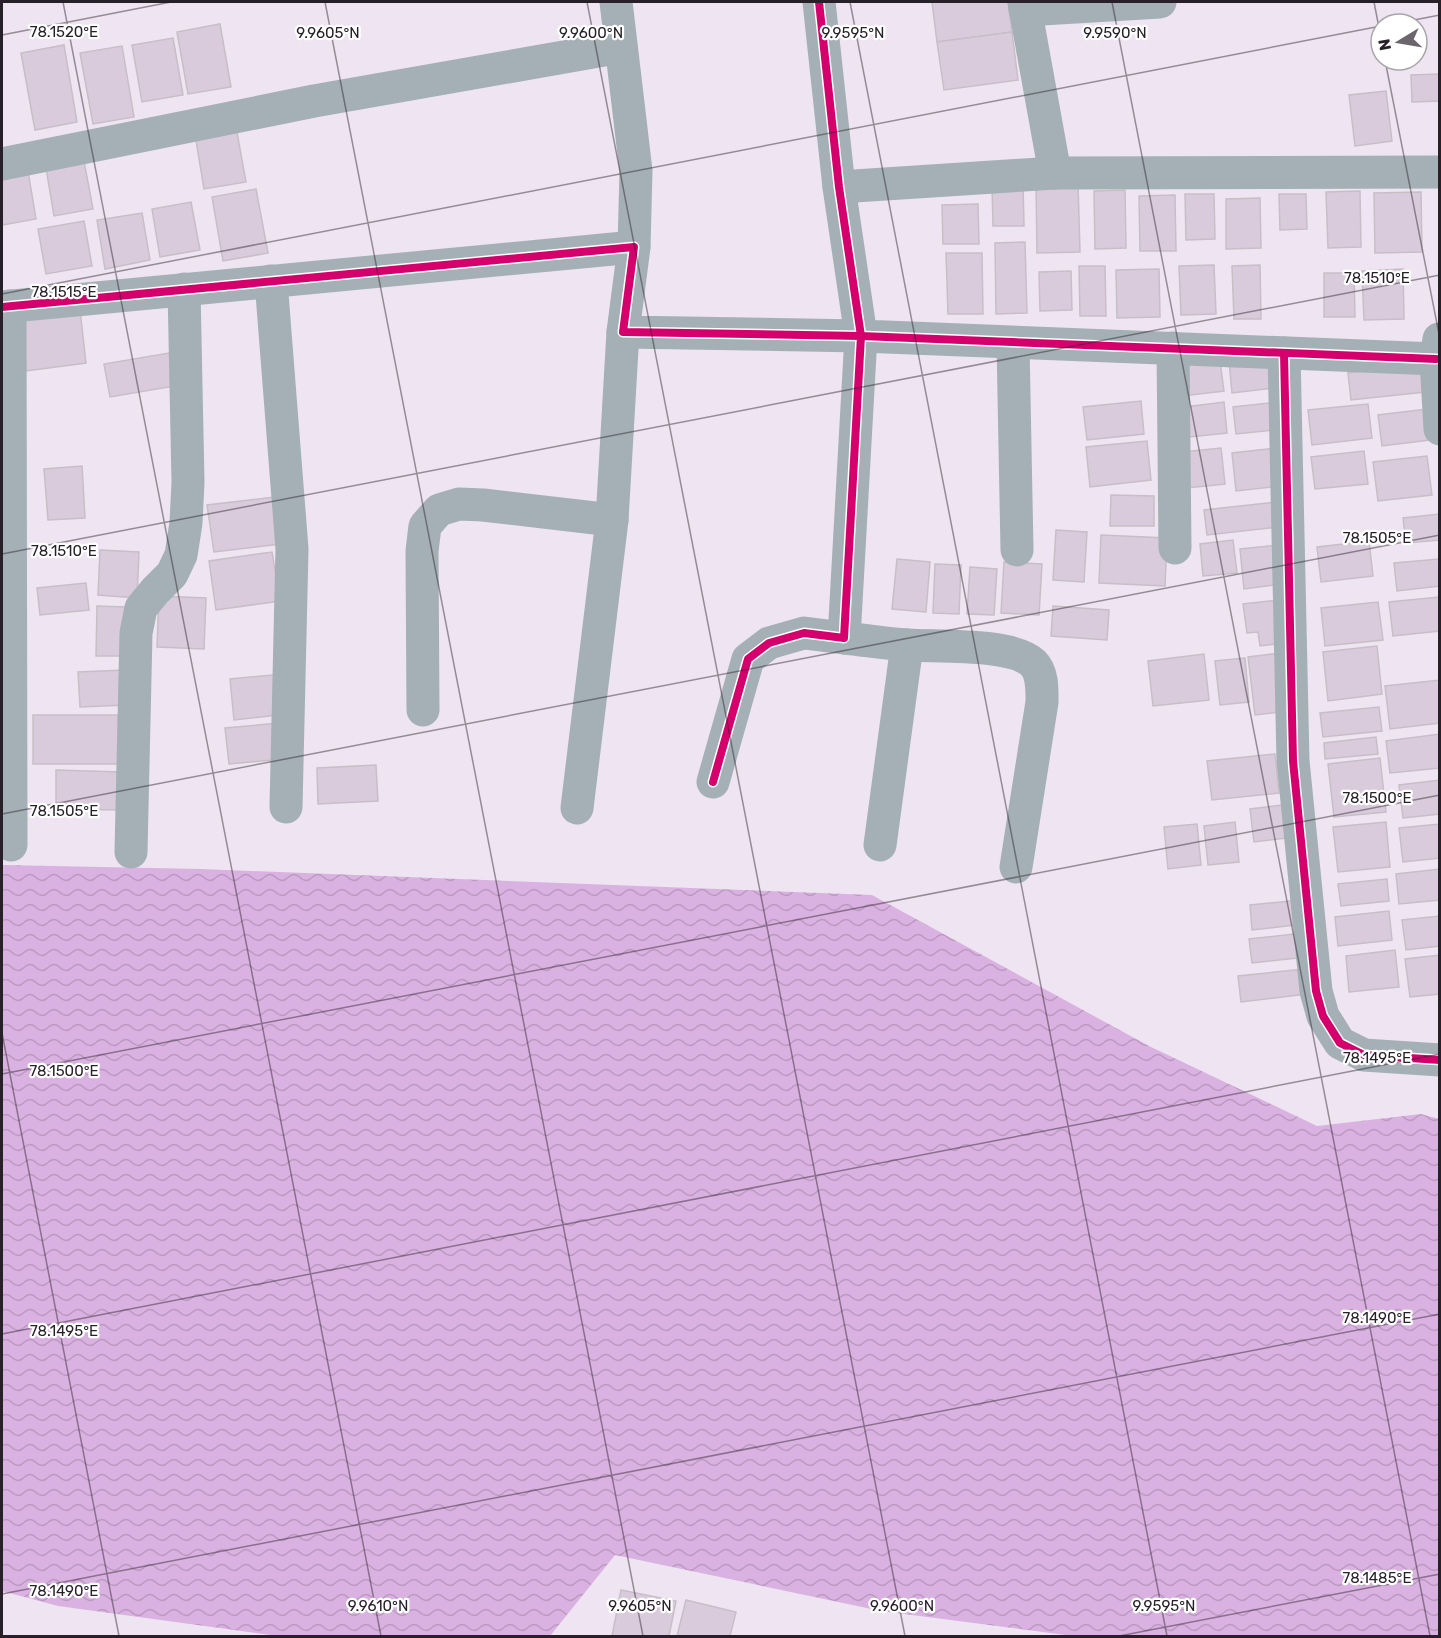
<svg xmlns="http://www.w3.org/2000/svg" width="1441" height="1638" font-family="Rubik,sans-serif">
  <defs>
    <pattern id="water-waves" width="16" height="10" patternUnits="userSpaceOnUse" patternTransform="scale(1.5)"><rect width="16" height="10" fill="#dab2e1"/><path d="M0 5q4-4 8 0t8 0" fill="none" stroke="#bb99c1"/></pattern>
  </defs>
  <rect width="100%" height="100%" fill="#efe4f1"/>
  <polygon fill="url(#water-waves)" points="2,865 201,869 872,895 1149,1046 1317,1126 1421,1114 1439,1119 1439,1636 1073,1636 881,1611 615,1555 550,1636 278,1636 58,1606 2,1591"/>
  <g fill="#dacbdc" stroke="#c7bec8" stroke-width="1.5">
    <polygon points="932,2 1008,2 1012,32 937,42"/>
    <polygon points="220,24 231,87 188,94 177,32"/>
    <polygon points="1012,32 1018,80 944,90 937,42"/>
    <polygon points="173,38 183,95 142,102 132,45"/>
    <polygon points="64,45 77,122 35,130 21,53"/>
    <polygon points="122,46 134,117 93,124 80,53"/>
    <polygon points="1440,74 1440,101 1412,102 1411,75"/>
    <polygon points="1386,91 1392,141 1355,146 1349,95"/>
    <polygon points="236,127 246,182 204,189 195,134"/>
    <polygon points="83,156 93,209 54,216 45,162"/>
    <polygon points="28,171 36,219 2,225 2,176"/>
    <polygon points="1078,183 1080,252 1037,253 1036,184"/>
    <polygon points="992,184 1023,184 1024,226 993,226"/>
    <polygon points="256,189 268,253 223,261 212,197"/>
    <polygon points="1125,190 1126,248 1095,249 1094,191"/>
    <polygon points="1360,191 1361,247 1328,248 1326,192"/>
    <polygon points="1421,192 1422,252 1375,253 1374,193"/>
    <polygon points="1185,194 1214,194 1215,239 1186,240"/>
    <polygon points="1279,194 1306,194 1307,229 1280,230"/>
    <polygon points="1175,195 1176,251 1140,251 1139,196"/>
    <polygon points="1260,198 1261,248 1226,249 1226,199"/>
    <polygon points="191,202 200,250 160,257 152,209"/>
    <polygon points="978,204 979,244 943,244 942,205"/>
    <polygon points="142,213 150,260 105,269 97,220"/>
    <polygon points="84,221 92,266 46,274 38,229"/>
    <polygon points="1025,242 1027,313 996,314 995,243"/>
    <polygon points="946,253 982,253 983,314 948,314"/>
    <polygon points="1214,265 1216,314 1181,315 1179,266"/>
    <polygon points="1260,265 1261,319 1234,319 1232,266"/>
    <polygon points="1079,266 1105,266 1106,316 1080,316"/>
    <polygon points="1159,269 1160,317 1117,318 1116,270"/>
    <polygon points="1403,269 1404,319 1364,320 1362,271"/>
    <polygon points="1071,271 1072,310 1040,311 1039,272"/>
    <polygon points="1324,273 1354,273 1355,317 1324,317"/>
    <polygon points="80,310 86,363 26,371 20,318"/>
    <polygon points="169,353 175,386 110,397 104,364"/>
    <polygon points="1280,356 1283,387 1232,393 1229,361"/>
    <polygon points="1220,361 1224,391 1182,396 1178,365"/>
    <polygon points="1422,364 1425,392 1351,400 1348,373"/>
    <polygon points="1141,401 1144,434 1087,440 1083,407"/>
    <polygon points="1224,402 1227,433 1180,438 1177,408"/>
    <polygon points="1280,402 1283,429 1236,434 1233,407"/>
    <polygon points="1368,404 1372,438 1312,445 1308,410"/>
    <polygon points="1427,409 1430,440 1382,446 1378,415"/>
    <polygon points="1147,441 1151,480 1090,487 1086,447"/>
    <polygon points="1221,448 1225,484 1177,489 1173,453"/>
    <polygon points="1276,448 1280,486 1236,491 1232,453"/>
    <polygon points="1364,451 1368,484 1315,489 1311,457"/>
    <polygon points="1427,456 1432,495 1378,501 1373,462"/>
    <polygon points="82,466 85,518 48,520 44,469"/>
    <polygon points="1111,495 1154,496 1154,526 1110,526"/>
    <polygon points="274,497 280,544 214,552 207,505"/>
    <polygon points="1276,502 1279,527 1207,535 1204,510"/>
    <polygon points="1439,514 1440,540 1406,543 1403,518"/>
    <polygon points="1056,530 1087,532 1084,582 1053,580"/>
    <polygon points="1101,535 1167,538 1165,586 1099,583"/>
    <polygon points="1233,540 1237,573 1203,576 1200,544"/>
    <polygon points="1369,541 1373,576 1321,582 1317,547"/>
    <polygon points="1278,545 1282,584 1244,589 1240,549"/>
    <polygon points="100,550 139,552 137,598 98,595"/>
    <polygon points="272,552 280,601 216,610 209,561"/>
    <polygon points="897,559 930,562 926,612 892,609"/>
    <polygon points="1439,559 1440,586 1397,591 1394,563"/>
    <polygon points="1004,562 1042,564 1039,615 1001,613"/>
    <polygon points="935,564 961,565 959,614 933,613"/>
    <polygon points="970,567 997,569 994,615 967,614"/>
    <polygon points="86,583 89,610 40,615 37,588"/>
    <polygon points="159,596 206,598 204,649 157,647"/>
    <polygon points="1439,597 1440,631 1393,636 1389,602"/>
    <polygon points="1279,600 1284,643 1260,646 1258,632 1247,633 1243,604"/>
    <polygon points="1378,602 1383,640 1325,646 1321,608"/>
    <polygon points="97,606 127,607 126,656 96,656"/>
    <polygon points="1053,606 1109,610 1107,640 1051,636"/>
    <polygon points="1377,646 1382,694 1328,701 1323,652"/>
    <polygon points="1281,653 1288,711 1255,715 1248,657"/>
    <polygon points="1204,654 1209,700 1153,706 1148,661"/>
    <polygon points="1245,658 1249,702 1220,705 1215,661"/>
    <polygon points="124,670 126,705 80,707 78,672"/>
    <polygon points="283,674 287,714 234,720 230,679"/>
    <polygon points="1440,680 1440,723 1390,729 1385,686"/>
    <polygon points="1379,707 1382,731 1323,737 1320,713"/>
    <polygon points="33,715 118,715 119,764 33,764"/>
    <polygon points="280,723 284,759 229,764 225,728"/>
    <polygon points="1440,734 1440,768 1390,773 1386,741"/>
    <polygon points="1376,737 1378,754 1325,759 1324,743"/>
    <polygon points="1275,754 1279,793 1212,800 1207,761"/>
    <polygon points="1380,758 1386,812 1334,817 1328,764"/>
    <polygon points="376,765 378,801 318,804 317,768"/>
    <polygon points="56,770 121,772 120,810 56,809"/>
    <polygon points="1440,780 1440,814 1403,818 1399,785"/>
    <polygon points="1290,804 1294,837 1254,842 1250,809"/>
    <polygon points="1235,822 1239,862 1208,865 1204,826"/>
    <polygon points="1386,822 1390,867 1338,872 1333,827"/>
    <polygon points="1197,824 1201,865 1168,869 1164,827"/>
    <polygon points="1440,824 1440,858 1403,862 1399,828"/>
    <polygon points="1440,869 1440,900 1399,904 1396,874"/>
    <polygon points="1387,879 1389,901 1341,906 1338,884"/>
    <polygon points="1301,900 1303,924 1252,930 1250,905"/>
    <polygon points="1389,911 1392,940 1338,946 1335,917"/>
    <polygon points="1440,916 1440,946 1406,950 1402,920"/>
    <polygon points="1303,933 1306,957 1252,963 1249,939"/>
    <polygon points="1395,950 1399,987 1349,992 1346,956"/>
    <polygon points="1440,955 1440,994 1410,997 1405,959"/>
    <polygon points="1304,969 1307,994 1241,1002 1238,976"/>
    <polygon points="621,1590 676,1601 669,1636 612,1636"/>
    <polygon points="686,1600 736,1612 730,1636 677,1636"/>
  </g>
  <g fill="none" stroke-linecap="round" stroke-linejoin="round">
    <g stroke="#a4b0b5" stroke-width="33">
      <polyline points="616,2 636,171 634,247"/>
      <polyline points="819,2 839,187 861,336 1436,359"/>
      <polyline points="1024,2 1055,173"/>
      <polyline points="1025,10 1160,2"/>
      <polyline points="2,164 314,101 621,47"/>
      <polyline points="839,187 1055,173 1440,172"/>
      <polyline points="271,281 292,549 286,807"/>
      <polyline points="10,306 11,845"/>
      <polyline points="2,307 634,247 623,332 861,336 844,638 804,633 769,643 748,659 713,782"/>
      <polyline points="1439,339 1436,359 1440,429"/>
      <polyline points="1013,343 1017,550"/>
      <polyline points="1173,348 1175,548"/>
      <polyline points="1284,353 1293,761 1316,991 1323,1016 1340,1043 1364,1055 1440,1060"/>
      <path d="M844,638C865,640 886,644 908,645C938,647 1012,643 1033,663C1043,673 1042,689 1042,702L1016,867"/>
      <polyline points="423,710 422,551 425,526 439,510 459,504 483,505 612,520"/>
      <polyline points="577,808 612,520 623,332"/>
      <polyline points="880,845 907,645"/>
      <polyline points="131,852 136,633 141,608 155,591 172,574 181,555 186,523 188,482 184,289"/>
    </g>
    <defs>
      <g id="cycleway">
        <polyline points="819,2 839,187 861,336 1436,359"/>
        <polyline points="2,307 634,247 623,332 861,336 844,638 804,633 769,643 748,659 713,782"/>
        <polyline points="1284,353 1293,761 1316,991 1323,1016 1340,1043 1364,1055 1440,1060"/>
      </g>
    </defs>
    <use href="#cycleway" stroke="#fff" stroke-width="11"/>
    <use href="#cycleway" stroke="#d6006c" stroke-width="8"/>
  </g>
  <path fill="none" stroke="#272028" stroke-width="1.5" stroke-opacity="0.45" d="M63,2L381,1636M325,2L643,1636M587,2L905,1636M850,2L1167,1636M1112,2L1430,1636M1374,2L1381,38M1393,24L1440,15M2,35L171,2M1385,60L1440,339M2,294L1381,26M2,554L1440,275M2,814L1440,535M2,1033L119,1636M2,1074L1440,795M2,1334L1440,1054M2,1594L1440,1314M1119,1636L1440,1574"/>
  <g font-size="15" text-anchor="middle" fill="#272028" stroke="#fff" stroke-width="4.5" stroke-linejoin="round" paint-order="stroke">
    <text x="64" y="37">78.1520°E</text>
    <text x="328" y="38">9.9605°N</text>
    <text x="591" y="38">9.9600°N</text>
    <text x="853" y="38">9.9595°N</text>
    <text x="1115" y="38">9.9590°N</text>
    <text x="1377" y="283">78.1510°E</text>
    <text x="64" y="297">78.1515°E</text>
    <text x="1377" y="543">78.1505°E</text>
    <text x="64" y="556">78.1510°E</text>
    <text x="1377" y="803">78.1500°E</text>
    <text x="64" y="816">78.1505°E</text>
    <text x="1377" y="1063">78.1495°E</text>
    <text x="64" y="1076">78.1500°E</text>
    <text x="1377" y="1323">78.1490°E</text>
    <text x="64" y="1336">78.1495°E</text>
    <text x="1377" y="1583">78.1485°E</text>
    <text x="64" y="1596">78.1490°E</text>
    <text x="378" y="1611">9.9610°N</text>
    <text x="640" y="1611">9.9605°N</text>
    <text x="902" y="1611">9.9600°N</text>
    <text x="1164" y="1611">9.9595°N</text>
  </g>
  <rect width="1441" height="1638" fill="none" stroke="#272028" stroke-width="6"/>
  <g transform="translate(1399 42) rotate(259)"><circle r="28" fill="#ffffff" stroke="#a9a6a9" stroke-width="1.5"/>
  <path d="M0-4.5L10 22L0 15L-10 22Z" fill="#6d656e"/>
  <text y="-9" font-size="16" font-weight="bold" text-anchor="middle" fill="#272028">N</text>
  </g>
</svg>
